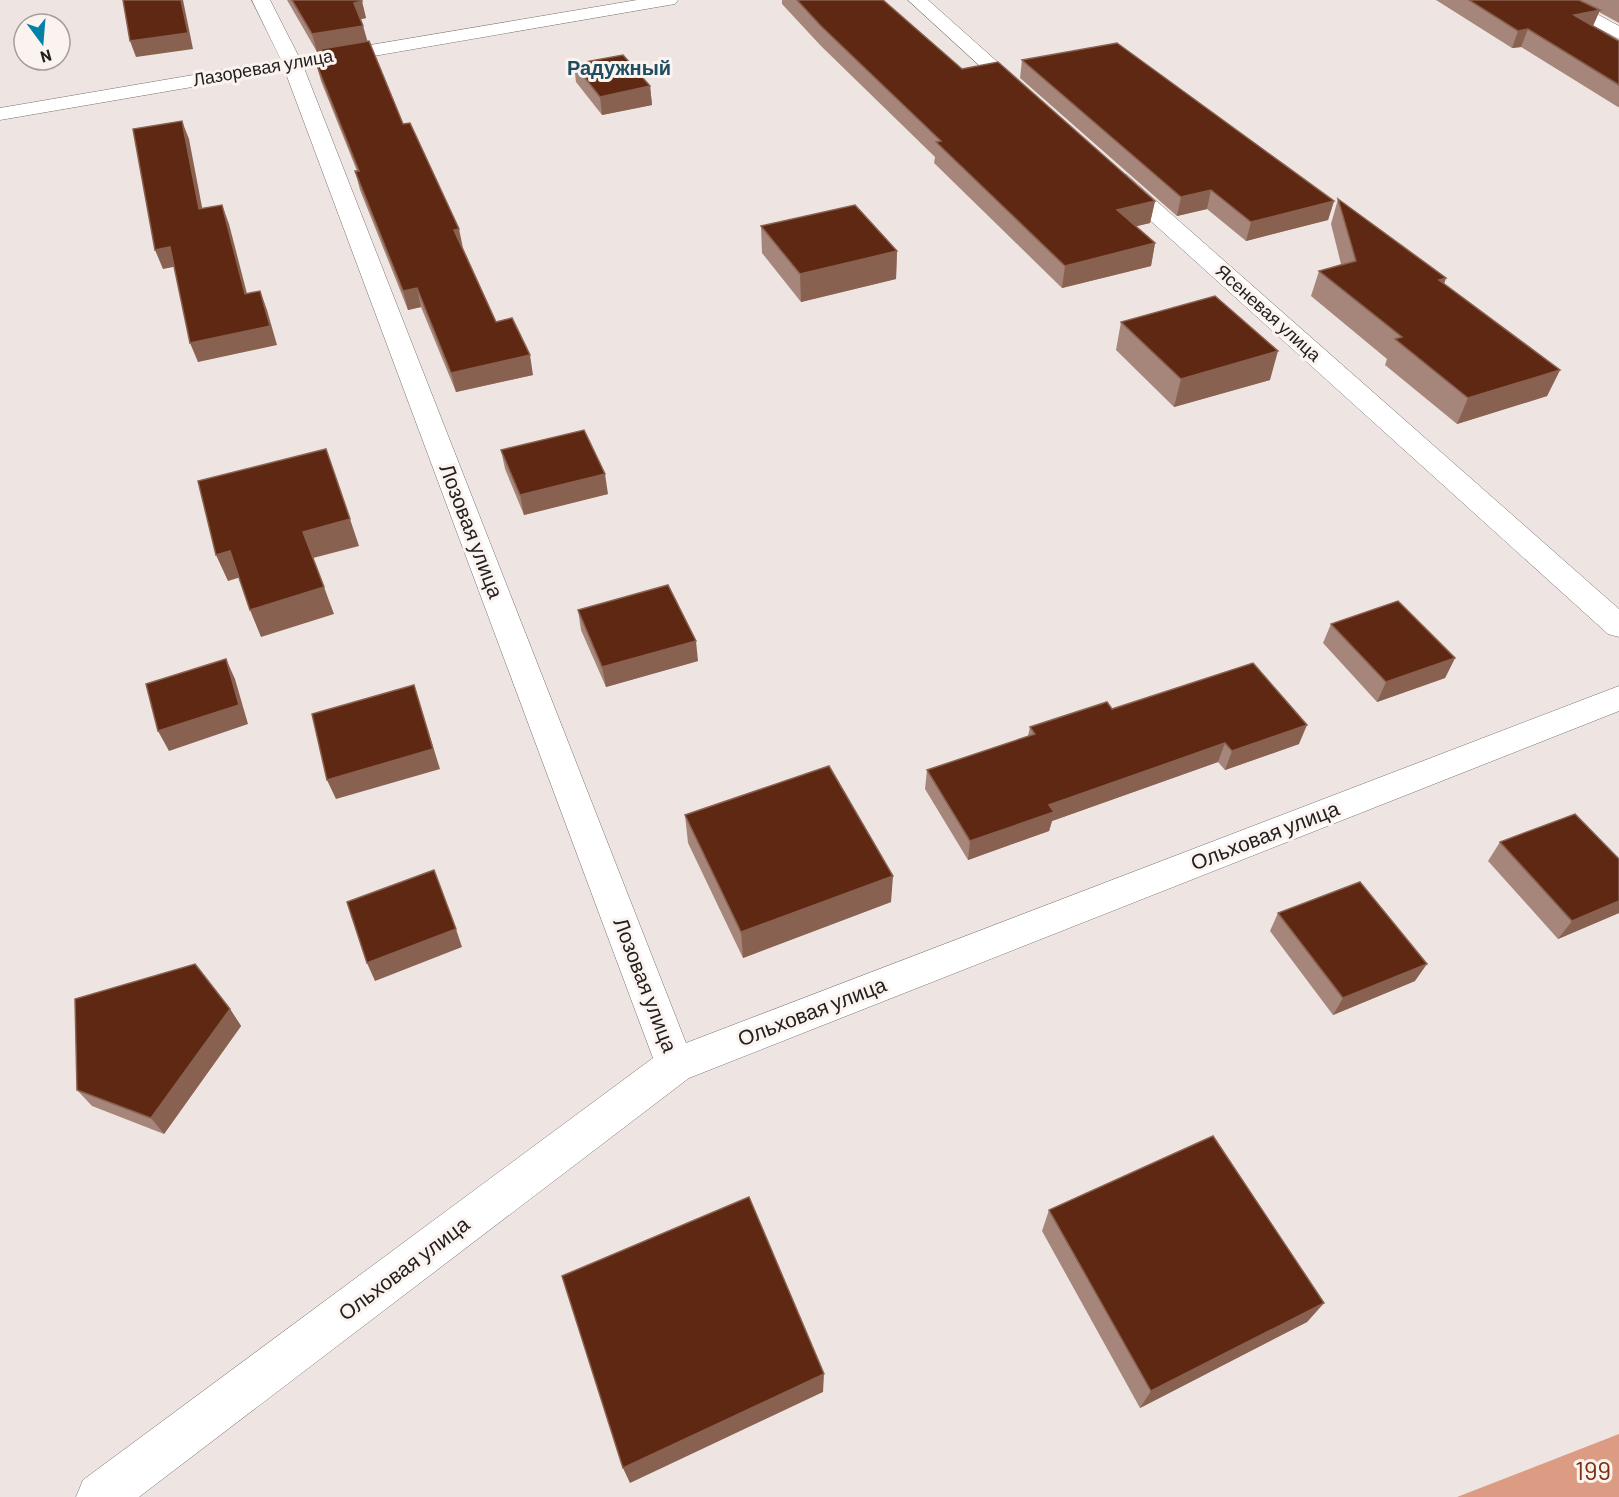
<svg xmlns="http://www.w3.org/2000/svg" width="1619" height="1497" font-family="Barlow,sans-serif">
  <rect width="100%" height="100%" fill="#eee5e2"/>
  <polygon fill="#dc9b83" points="1619,1434 1619,1497 1457,1497"/>
  <g fill="none" stroke-linecap="round" stroke-linejoin="round">
    <defs>
      <g id="minor">
        <polygon points="252,0 270,0 299,57 637,0 678,0 675,4 669,5 304,68 686,1043 1619,686 1619,711 689,1078 139,1497 76,1497 83,1480 653,1058 285,71 0,120 0,108 281,60"/>
        <polygon points="908,0 928,0 1029,90 1032,94 1029,98 1015,98"/>
        <polygon points="1549,0 1571,0 1619,26 1619,39 1552,4"/>
        <polygon points="1119,174 1127,175 1619,609 1619,637 1608,634 1111,185 1108,180 1111,175"/>
      </g>
    </defs>
    <use href="#minor" stroke="#78716e" stroke-width="1"/>
    <use href="#minor" fill="#fff" fill-rule="evenodd"/>
  </g>
  <g fill="#a6867a">
    <polygon points="287,0 361,0 366,18 361,19 367,41 403,124 463,248 496,322 533,375 456,392 421,307 408,310 360,190 355,171 357,171 321,81 316,63 324,62 321,51 317,52"/>
    <polygon points="782,0 883,0 962,69 1155,201 1150,223 1136,226 1155,243 1151,266 1062,288 934,163 935,157 821,46 782,4"/>
    <polygon points="1436,0 1619,0 1619,23 1599,12 1593,26 1619,41 1619,107 1618,107 1521,47 1512,48"/>
    <polygon points="1022,60 1334,201 1328,220 1246,241 1207,209 1177,216 1020,78"/>
    <polygon points="574,64 650,86 652,105 602,115 576,82"/>
    <polygon points="1338,199 1446,278 1444,284 1560,370 1547,396 1457,424 1385,365 1387,359 1311,296 1319,271 1341,264 1331,224"/>
    <polygon points="761,226 897,251 896,279 801,302 762,253"/>
    <polygon points="1121,322 1270,380 1174,407 1116,350"/>
    <polygon points="501,450 608,494 524,515 505,469"/>
    <polygon points="578,610 698,661 606,687 581,630"/>
    <polygon points="1331,624 1455,658 1445,678 1377,702 1323,643"/>
    <polygon points="1112,709 1299,744 1225,770 1218,762 1052,821 1049,831 968,860 925,789 927,770 1028,736 1030,727"/>
    <polygon points="685,815 891,902 743,958 688,843"/>
    <polygon points="1500,842 1619,913 1558,939 1488,861"/>
    <polygon points="1278,913 1415,981 1333,1015 1270,931"/>
    <polygon points="230,1009 241,1026 164,1134 92,1106 77,1090"/>
    <polygon points="1049,1210 1324,1303 1307,1322 1140,1408 1042,1231"/>
  </g>
  <g fill="#896150">
    <polygon points="181,0 183,0 193,49 136,57 130,41"/>
    <polygon points="362,1 366,18 358,20 354,3"/>
    <polygon points="1600,10 1592,28 1574,15"/>
    <polygon points="363,26 368,43 317,52 312,34"/>
    <polygon points="1528,29 1521,47 1512,48 1518,31"/>
    <polygon points="650,86 652,105 602,115 600,97"/>
    <polygon points="182,121 189,139 206,228 199,209"/>
    <polygon points="1211,190 1207,209 1177,216 1181,197"/>
    <polygon points="1155,201 1150,223 1113,232 1117,210"/>
    <polygon points="1334,201 1328,220 1246,241 1251,222"/>
    <polygon points="222,205 229,224 252,313 245,294"/>
    <polygon points="459,229 463,248 454,230"/>
    <polygon points="1155,243 1151,266 1062,288 1065,266"/>
    <polygon points="170,247 178,266 163,269 155,250"/>
    <polygon points="897,251 896,279 801,302 800,274"/>
    <polygon points="1446,278 1436,304 1439,280"/>
    <polygon points="417,288 421,307 408,310 403,291"/>
    <polygon points="260,291 267,310 277,345 198,362 190,343"/>
    <polygon points="1278,351 1270,380 1174,407 1181,379"/>
    <polygon points="530,355 533,375 456,392 451,373"/>
    <polygon points="1560,370 1547,396 1457,424 1468,398"/>
    <polygon points="605,474 608,494 524,515 520,495"/>
    <polygon points="350,519 359,546 313,558 303,532"/>
    <polygon points="230,551 241,577 228,581 216,555"/>
    <polygon points="324,587 334,614 261,637 250,610"/>
    <polygon points="696,641 698,661 606,687 602,667"/>
    <polygon points="1455,658 1445,678 1377,702 1386,682"/>
    <polygon points="226,659 235,679 248,724 169,751 158,731"/>
    <polygon points="414,685 440,769 336,799 327,780"/>
    <polygon points="1307,725 1299,744 1225,770 1232,751"/>
    <polygon points="1225,743 1218,762 1052,821 1049,831 968,860 970,841 1049,805"/>
    <polygon points="893,876 891,902 743,958 741,932"/>
    <polygon points="1619,901 1619,913 1558,939 1572,921"/>
    <polygon points="456,929 462,947 375,981 367,963"/>
    <polygon points="1427,964 1415,981 1333,1015 1343,998"/>
    <polygon points="230,1009 241,1026 164,1134 151,1118"/>
    <polygon points="1324,1303 1307,1322 1140,1408 1151,1391"/>
    <polygon points="824,1374 823,1392 630,1483 623,1468"/>
  </g>
  <g fill="#5e2812" stroke="#896150" stroke-width="1.5">
    <polygon points="123,0 181,0 188,33 130,41"/>
    <polygon points="292,0 361,0 362,1 354,3 363,26 312,34"/>
    <polygon points="797,0 883,0 962,69 998,62 1155,201 1117,210 1155,243 1065,266 936,142 941,141 821,26"/>
    <polygon points="1469,0 1579,0 1600,10 1574,15 1619,41 1619,85 1528,29 1518,31"/>
    <polygon points="369,41 403,124 410,123 459,229 454,230 496,322 512,318 530,355 451,373 417,288 403,291 355,171 359,171 316,63 328,61 321,49"/>
    <polygon points="1117,43 1334,201 1251,222 1211,190 1181,197 1022,60"/>
    <polygon points="623,55 650,86 600,97 574,64"/>
    <polygon points="182,121 199,209 222,205 245,294 260,291 270,326 190,343 170,247 155,250 133,129"/>
    <polygon points="1338,199 1446,278 1439,280 1560,370 1468,398 1395,339 1402,337 1319,271 1356,261"/>
    <polygon points="855,205 897,251 800,274 761,226"/>
    <polygon points="1215,296 1278,351 1181,379 1121,322"/>
    <polygon points="584,430 605,474 520,495 501,450"/>
    <polygon points="326,449 350,519 303,532 324,587 250,610 230,551 216,555 198,481"/>
    <polygon points="668,585 696,641 602,667 578,610"/>
    <polygon points="1398,601 1455,658 1386,682 1331,624"/>
    <polygon points="226,659 239,705 158,731 146,684"/>
    <polygon points="1253,663 1307,725 1232,751 1225,743 1049,805 1054,812 970,841 927,770 1035,734 1030,727 1107,702 1112,709"/>
    <polygon points="414,685 433,749 327,780 312,714"/>
    <polygon points="829,766 893,876 741,932 685,815"/>
    <polygon points="1575,814 1619,859 1619,901 1572,921 1500,842"/>
    <polygon points="434,870 456,929 367,963 347,902"/>
    <polygon points="1360,882 1427,964 1343,998 1278,913"/>
    <polygon points="195,964 230,1009 151,1118 77,1090 75,999"/>
    <polygon points="1213,1136 1324,1303 1151,1391 1049,1210"/>
    <polygon points="749,1197 824,1374 623,1468 562,1276"/>
  </g>
  <g text-anchor="middle" stroke-width="6" stroke-linejoin="round" paint-order="stroke">
    <g font-size="18" fill="#23201e" stroke="#fbf3f0">
      <text transform="translate(263 68) rotate(-10)" y="6">Лазоревая улица</text>
      <text transform="translate(1268 313) rotate(42)" y="6">Ясеневая улица</text>
    </g>
    <g font-size="20" font-weight="bold" fill="#1d4d5f" stroke="#fbf3f0">
      <text x="619" y="75">Радужный</text>
    </g>
    <g font-size="21" fill="#23201e" stroke="#fbf3f0">
      <text transform="translate(471 531) rotate(69)" y="7">Лозовая улица</text>
      <text transform="translate(1265 836) rotate(-21)" y="7">Ольховая улица</text>
      <text transform="translate(645 985) rotate(69)" y="7">Лозовая улица</text>
      <text transform="translate(812 1012) rotate(-21)" y="7">Ольховая улица</text>
      <text transform="translate(404 1269) rotate(-37)" y="7">Ольховая улица</text>
    </g>
    <g font-size="26" fill="#7d300d" stroke="#fbf3f0">
      <text x="1593" y="1480">199</text>
    </g>
  </g>
  <g transform="translate(42 42) rotate(164)"><circle r="28" fill="#fbf3f0" stroke="#a59f9c" stroke-width="1.5"/>
  <path d="M0-4.5L10 22L0 15L-10 22Z" fill="#0081a5"/>
  <text y="-9" font-size="16" font-weight="bold" text-anchor="middle" fill="#23201e">N</text>
  </g>
</svg>
